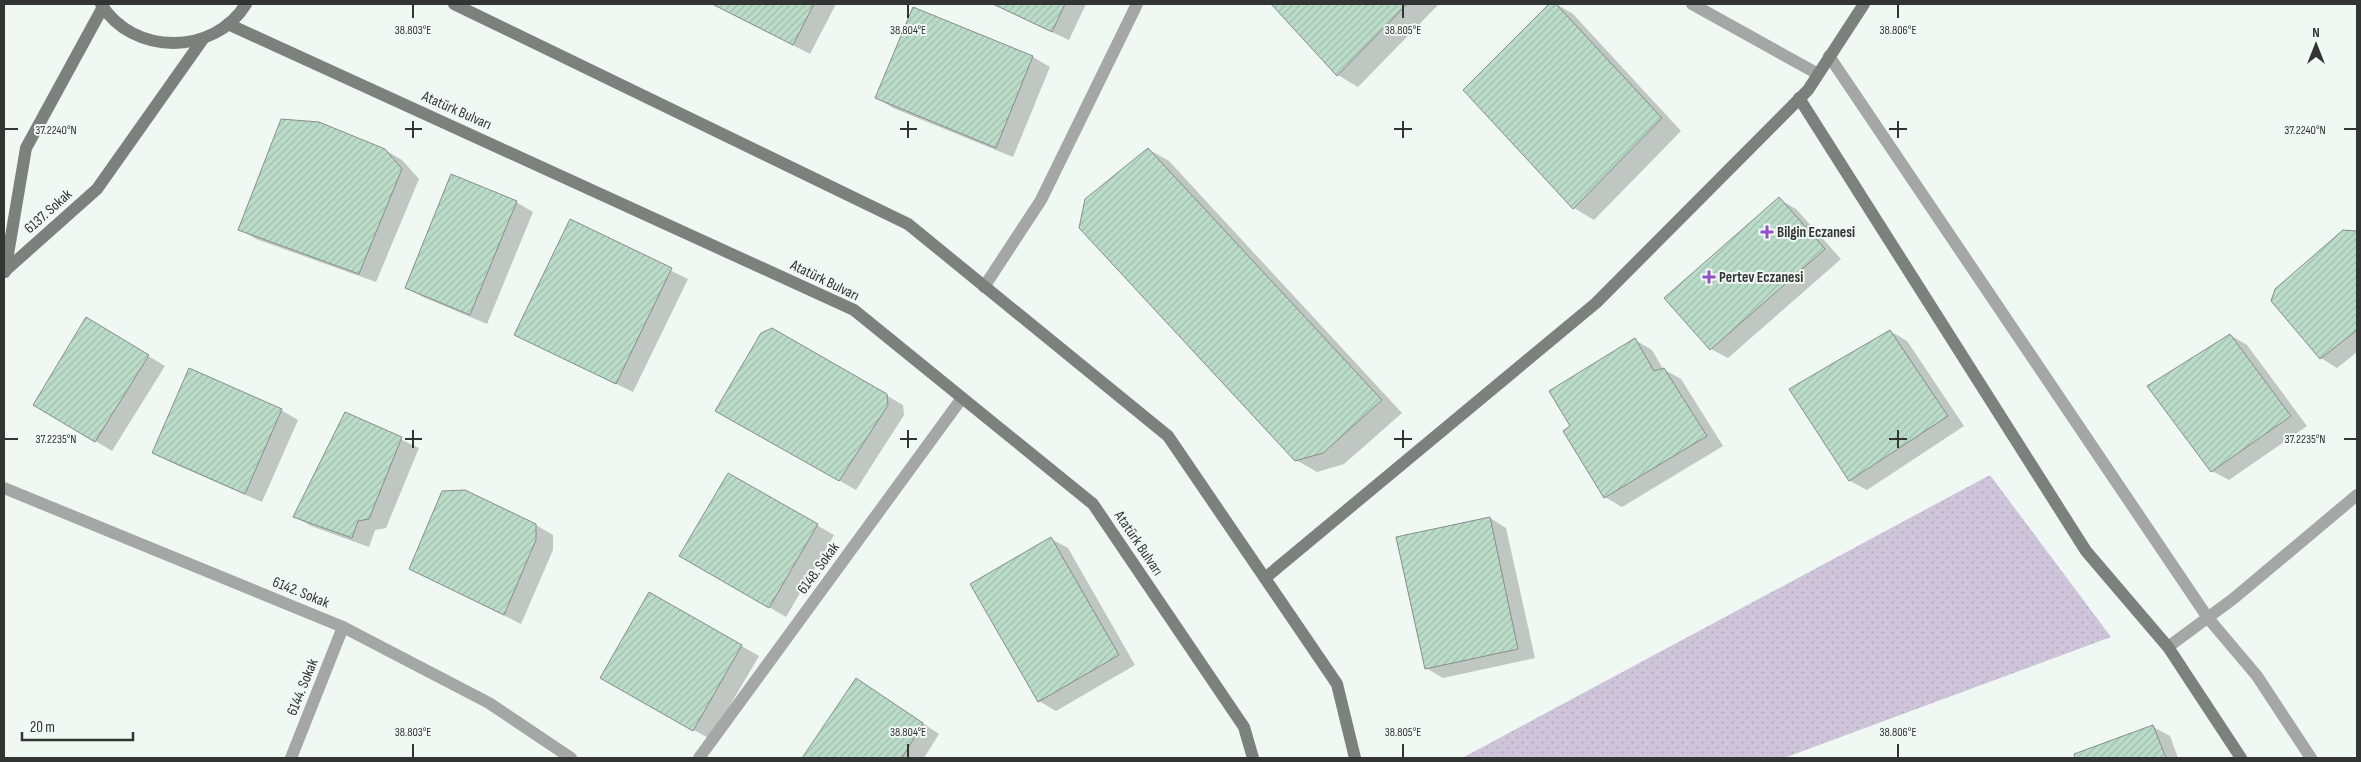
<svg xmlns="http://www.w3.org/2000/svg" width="2361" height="762" font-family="'Sofia Sans Condensed',sans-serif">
  <defs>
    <pattern id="park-dots" width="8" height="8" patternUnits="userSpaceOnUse" patternTransform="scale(1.25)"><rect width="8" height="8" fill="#cfc5da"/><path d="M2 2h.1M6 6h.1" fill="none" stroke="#b2aabc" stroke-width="1.8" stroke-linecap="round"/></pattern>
    <pattern id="building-hatch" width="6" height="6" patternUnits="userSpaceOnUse" patternTransform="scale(1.25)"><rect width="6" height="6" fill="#bbdcc9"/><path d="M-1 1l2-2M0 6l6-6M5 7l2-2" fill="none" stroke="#a1bdad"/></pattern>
  </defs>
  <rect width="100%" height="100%" fill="#f0f8f3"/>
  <polygon fill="url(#park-dots)" points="1990,475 2111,637 1784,758 1462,758"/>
  <g fill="#0003">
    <polygon points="713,4 836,4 810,54"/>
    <polygon points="992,4 1086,4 1069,40"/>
    <polygon points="1272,4 1439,4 1358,87 1338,75"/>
    <polygon points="1551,4 1556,4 1573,14 1681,131 1594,220 1574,208 1465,90"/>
    <polygon points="913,8 1033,57 1050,67 1013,157 893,108 877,98"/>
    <polygon points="1148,149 1169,161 1402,413 1344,464 1317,472 1296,460"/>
    <polygon points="385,150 402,160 419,179 376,282 256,239 240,229"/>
    <polygon points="1779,199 1796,209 1841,259 1728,358 1711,349"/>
    <polygon points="516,202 533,212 487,324 423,297 407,288"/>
    <polygon points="571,221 688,279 633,392 533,344"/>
    <polygon points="2356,231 2357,352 2337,368 2321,358"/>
    <polygon points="103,329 165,366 112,451 35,404"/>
    <polygon points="772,329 903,405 904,415 856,490 716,410"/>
    <polygon points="1890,331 1907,341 1964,426 1867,490 1850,481 1791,390"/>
    <polygon points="2230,335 2247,345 2307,426 2229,480 2212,471"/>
    <polygon points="1635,340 1652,350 1663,369 1681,379 1723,446 1622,507 1605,497 1572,427"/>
    <polygon points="281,410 298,420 262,502 170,462 153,452"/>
    <polygon points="345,413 419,448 386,528 375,530 369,547 311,526 294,516"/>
    <polygon points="728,474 834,535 786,617 681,556"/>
    <polygon points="1490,518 1506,528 1535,658 1443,678 1426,668"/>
    <polygon points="536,525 553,535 553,550 521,624 411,569"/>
    <polygon points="1051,539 1068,548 1135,665 1056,711 1039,701"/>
    <polygon points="650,593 759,656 710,739 602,678"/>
    <polygon points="857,679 939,734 924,758 803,758"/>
    <polygon points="2153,727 2170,736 2178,758 2077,758 2075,755"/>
  </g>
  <g fill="url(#building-hatch)" stroke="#878e8a">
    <polygon points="712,4 814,4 793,45"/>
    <polygon points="993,4 1065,4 1052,32"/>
    <polygon points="1271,4 1407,4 1337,76"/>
    <polygon points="1549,4 1556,4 1662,118 1573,209 1463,90"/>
    <polygon points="913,7 1033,56 996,148 875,98"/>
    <polygon points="281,119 319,122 385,149 402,169 359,274 238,230"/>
    <polygon points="1148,148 1382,400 1323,453 1295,461 1079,228 1085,199"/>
    <polygon points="451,174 517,201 470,315 405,288"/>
    <polygon points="1779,197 1825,249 1710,350 1664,298"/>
    <polygon points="570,219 672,268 616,384 514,335"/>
    <polygon points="2343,230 2357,231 2357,330 2320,359 2271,301 2275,289"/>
    <polygon points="86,317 149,355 95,442 33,405"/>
    <polygon points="772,328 887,394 888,405 839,481 715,411 761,333"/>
    <polygon points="1890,330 1948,416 1849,481 1789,389"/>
    <polygon points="2230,334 2291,416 2211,472 2147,386"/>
    <polygon points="1635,338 1654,371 1664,368 1707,436 1604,498 1563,431 1570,426 1549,391"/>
    <polygon points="189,368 282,409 245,494 152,453"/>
    <polygon points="345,412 402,437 369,519 358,521 352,538 293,517"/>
    <polygon points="728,473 818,524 769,608 679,556"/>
    <polygon points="465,490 536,524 536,540 504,615 409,569 442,491"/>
    <polygon points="1490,517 1518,649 1425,669 1396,537"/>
    <polygon points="1051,537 1119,655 1038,702 970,584"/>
    <polygon points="649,592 742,645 693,731 600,678"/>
    <polygon points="856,678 923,723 902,758 802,758"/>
    <polygon points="2153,725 2166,758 2075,758 2074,754"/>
  </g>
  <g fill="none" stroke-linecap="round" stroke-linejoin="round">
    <g stroke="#a4a7a5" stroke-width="12">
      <polyline points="1692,4 1818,74"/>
      <polyline points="1829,56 2208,618 2257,676 2311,758"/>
      <polyline points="984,287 1041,200 1137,4"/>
      <polyline points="4,488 343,627 489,703 571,758"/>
      <polyline points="2168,647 2233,599 2357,495"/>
      <polyline points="291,758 343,627"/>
      <polyline points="699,758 962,398"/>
    </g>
    <g stroke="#7c817e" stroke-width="12">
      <path d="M101,4C133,56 214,56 246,4"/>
      <polyline points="454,4 908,224 1168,436 1337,684 1355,758"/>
      <polyline points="228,24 854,310 1093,504 1244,727 1253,758"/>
      <polyline points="1799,98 2086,551 2168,647 2241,758"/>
      <polyline points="6,270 97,189 203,39"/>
      <polyline points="5,272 26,148 103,7"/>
      <polyline points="1265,578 1596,303 1808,90 1864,4"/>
    </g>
  </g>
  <path fill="none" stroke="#323533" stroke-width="2" d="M413,5V18M908,5V18M1403,5V18M1898,5V18M413,121V138M908,121V138M1403,121V138M1898,121V138M5,129H18M405,129H422M900,129H917M1394,129H1412M1889,129H1907M2344,129H2356M413,430V448M908,430V448M1403,430V448M1898,430V448M5,439H18M405,439H422M900,439H917M1394,439H1412M1889,439H1907M2344,439H2356M413,744V757M908,744V757M1403,744V757M1898,744V757"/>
  <g fill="#9250c5" stroke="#f0f8f3" stroke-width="2">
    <path d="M1764.5 224.5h5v5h5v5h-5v5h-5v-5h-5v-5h5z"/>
    <path d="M1706.5 269.5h5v5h5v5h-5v5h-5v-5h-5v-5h5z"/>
  </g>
  <g text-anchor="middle" stroke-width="4" stroke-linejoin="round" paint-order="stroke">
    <g font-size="15" fill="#323533" stroke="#f0f8f3">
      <text transform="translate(457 110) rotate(24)" y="5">Atatürk Bulvarı</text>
      <text transform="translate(48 211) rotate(-42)" y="5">6137. Sokak</text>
      <text transform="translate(825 280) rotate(26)" y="5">Atatürk Bulvarı</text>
      <text transform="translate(1139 543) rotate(56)" y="5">Atatürk Bulvarı</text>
      <text transform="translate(818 568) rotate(-54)" y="5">6148. Sokak</text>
      <text transform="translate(301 592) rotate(22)" y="5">6142. Sokak</text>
      <text transform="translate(302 687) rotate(-68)" y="5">6144. Sokak</text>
    </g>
    <g font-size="15" font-weight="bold" fill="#323533" stroke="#f0f8f3" text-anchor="start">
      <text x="1777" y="237">Bilgin Eczanesi</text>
      <text x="1719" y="282">Pertev Eczanesi</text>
    </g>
  </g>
  <g font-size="12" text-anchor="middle" fill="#323533" stroke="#f0f8f3" stroke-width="4" stroke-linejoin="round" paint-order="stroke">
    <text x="413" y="34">38.803°E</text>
    <text x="908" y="34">38.804°E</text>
    <text x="1403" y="34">38.805°E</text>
    <text x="1898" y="34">38.806°E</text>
    <text x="56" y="134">37.2240°N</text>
    <text x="2305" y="134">37.2240°N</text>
    <text x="56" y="443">37.2235°N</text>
    <text x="2305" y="443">37.2235°N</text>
    <text x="413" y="736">38.803°E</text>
    <text x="908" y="736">38.804°E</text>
    <text x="1403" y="736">38.805°E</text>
    <text x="1898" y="736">38.806°E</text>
  </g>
  <rect width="2361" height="762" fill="none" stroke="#323533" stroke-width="10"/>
  <g transform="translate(2316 45)" stroke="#f0f8f3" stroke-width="4" paint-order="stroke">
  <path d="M0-4L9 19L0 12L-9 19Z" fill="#323533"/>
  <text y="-8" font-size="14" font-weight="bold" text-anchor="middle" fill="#323533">N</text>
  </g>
  <path d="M22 732v8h111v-8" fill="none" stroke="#323533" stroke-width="2.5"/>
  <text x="30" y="732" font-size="15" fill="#323533" stroke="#f0f8f3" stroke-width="4" paint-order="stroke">20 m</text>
</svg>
